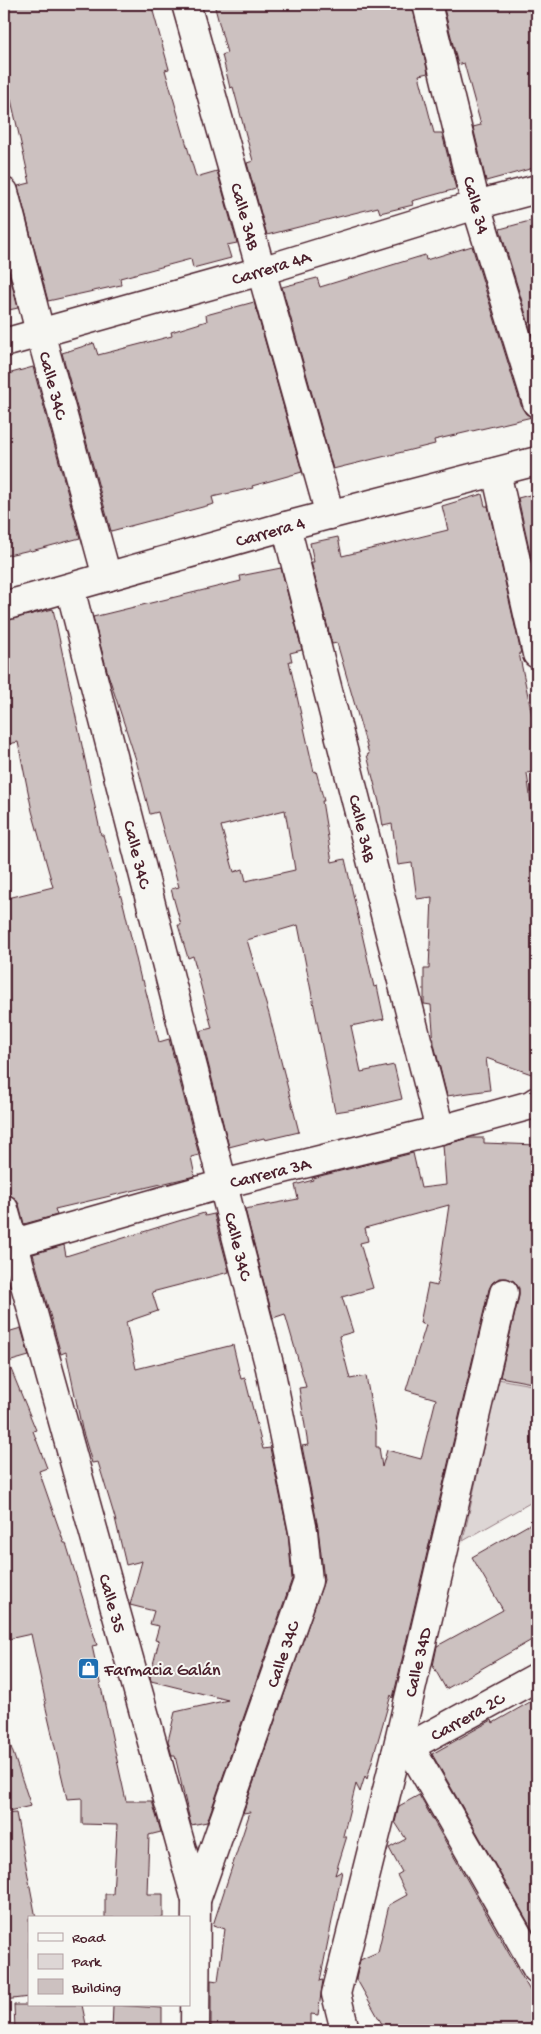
<svg xmlns="http://www.w3.org/2000/svg" width="541" height="2034" font-family="'Gochi Hand',sans-serif">
  <rect width="100%" height="100%" fill="#f6f6f2"/>
  <filter id="ink" filterUnits="userSpaceOnUse"><feTurbulence type="fractalNoise" baseFrequency=".02" numOctaves="2"/><feDisplacementMap in="SourceGraphic" scale="10" xChannelSelector="R" yChannelSelector="G"/><feConvolveMatrix kernelMatrix="1 2 1 2 8 2 1 2 1" color-interpolation-filters="sRGB"/></filter>
  <g filter="url(#ink)">
    <polygon fill="#ddd6d5" stroke="#947a80" points="498,1379 537,1386 537,1499 463,1541"/>
    <g fill="#ccc1c0" stroke="#4a1f2b" fill-rule="evenodd">
      <polygon points="4,4 151,4 169,69 165,70 196,177 217,171 237,243 227,245 231,258 193,268 191,259 120,278 121,285 48,301 18,186 30,183 4,69"/>
      <polygon points="214,4 412,4 428,73 419,75 434,133 442,133 456,189 412,201 413,205 380,213 378,207 267,235 247,163 253,161 233,87 230,88 222,55 227,53"/>
      <polygon points="443,4 537,4 537,167 486,181 473,127 481,125 464,63 458,65"/>
      <polygon points="537,219 537,351 500,229"/>
      <polygon points="472,246 522,408 526,414 532,417 434,440 435,444 333,469 282,287 317,278 320,287 425,255 426,260"/>
      <polygon points="4,254 18,308 4,311"/>
      <polygon points="254,302 302,472 252,486 253,488 212,497 214,504 111,531 62,353 94,343 98,355 172,336 171,332 207,321 206,315"/>
      <polygon points="33,367 80,538 31,551 30,550 4,556 4,375"/>
      <polygon points="537,493 537,584 518,498"/>
      <polygon points="482,494 485,506 488,506 521,653 519,653 537,739 537,771 527,773 535,832 537,832 537,1076 486,1058 490,1090 447,1096 434,1044 431,1005 424,1004 424,969 429,969 432,897 417,899 412,863 398,865 392,824 383,826 379,802 367,755 369,754 337,643 332,644 311,562 314,562 310,543 338,537 342,556 448,530 442,506"/>
      <path d="M281,568L302,650L290,653L292,661H289L314,772L316,771L324,801H322L332,862L345,859L374,987L377,986L384,1019L351,1026L361,1072L394,1065L402,1099L368,1107L335,1112L298,925L247,940L269,1014L299,1132L265,1140L264,1138L229,1147L200,1031L212,1028L193,956L188,958L178,925H181L171,889L179,887L158,812L150,814L136,760L108,674L93,617L241,581L240,576ZM285,810L295,870L246,881L243,869L234,872L221,826Z"/>
      <polygon points="53,609 101,835 103,835 124,907 141,980 143,980 159,1042 169,1039 199,1155 191,1157 195,1176 55,1209 57,1215 24,1224 19,1204 15,1198 7,1194 4,1178 4,899 53,887 32,811 18,742 4,745 4,621"/>
      <path d="M470,1138H484V1143L537,1145V1384L500,1377L519,1296V1288L514,1281L507,1278H499L492,1283L489,1289L393,1698L391,1695L367,1779L365,1776L360,1792L356,1784L343,1836H347L335,1875L342,1871L320,1981L323,1980L318,2015L311,2014V2030H211V1980L218,1981L225,1929L213,1925L250,1812L243,1813L324,1580L318,1528L302,1446L308,1445L299,1388L306,1387L285,1314L273,1318L245,1209L298,1199L295,1185L313,1180L312,1178L413,1153L421,1188L446,1185L443,1145ZM449,1205L437,1286L428,1284L420,1323L426,1325L406,1390L436,1399L421,1459L387,1450L382,1467L379,1447H376V1431L366,1376L350,1379L339,1336L353,1332L342,1297L373,1288L360,1243L368,1241L365,1228Z"/>
      <polygon points="204,1213 205,1216 214,1214 229,1272 152,1292 158,1311 126,1322 136,1369 233,1345 241,1379 245,1378 263,1449 270,1448 288,1533 292,1579 207,1822 191,1825 175,1756 172,1756 168,1741 175,1712 228,1700 151,1681 150,1676 159,1641 155,1640 159,1626 150,1624 154,1611 130,1605 142,1561 126,1565 115,1518 98,1462 92,1463 82,1429 66,1352 61,1354 59,1347 33,1254 64,1245 66,1256"/>
      <polygon points="21,1328 29,1356 8,1362 36,1430 33,1431 47,1468 39,1471 64,1543 66,1543 97,1645 92,1646 126,1801 152,1801 161,1832 149,1835 147,1894 163,1894 163,1918 105,1918 105,1894 113,1894 117,1825 82,1824 82,1798 67,1799 45,1704 46,1704 31,1634 4,1640 4,1333"/>
      <polygon points="537,1520 537,1637 446,1689 433,1666 437,1646 503,1610 472,1557"/>
      <polygon points="537,1698 537,1938 432,1754 492,1720 493,1723"/>
      <polygon points="4,1738 8,1738 31,1806 4,1812"/>
      <polygon points="419,1795 537,2003 537,2030 429,2030 382,2024 356,1978 360,1960 378,1952 389,1905 407,1895 397,1875 402,1872 389,1848 406,1839 395,1822 399,1806"/>
      <polygon points="16,1813 36,1918 29,1918 29,1997 4,2000 4,1814"/>
      <polygon points="14,2005 82,2005 87,2029 15,2030"/>
      <polygon points="113,2005 162,2008 162,2030 112,2030"/>
    </g>
    <g fill="none" stroke-linecap="round" stroke-linejoin="round">
      <defs>
        <g id="minor">
          <polyline points="186,4 330,515"/>
          <polyline points="427,4 476,205 537,403"/>
          <polyline points="4,192 40,332 107,577"/>
          <polyline points="4,343 261,271 476,205 537,189"/>
          <polyline points="496,472 537,654"/>
          <polyline points="286,526 440,1130"/>
          <polyline points="70,588 270,1368 303,1531 308,1581 196,1900"/>
          <polyline points="4,606 286,526 537,461"/>
          <polyline points="4,1209 196,1900 195,2030"/>
          <polyline points="4,1246 223,1184 440,1130 531,1105 537,1101"/>
          <polyline points="410,1747 537,1969"/>
          <polyline points="396,1754 537,1677"/>
          <polyline points="345,2030 336,1994 396,1754 504,1293"/>
        </g>
      </defs>
      <use href="#minor" stroke="#4a1f2b" stroke-width="31"/>
      <use href="#minor" stroke="#f6f6f2" stroke-width="28"/>
    </g>
  </g>
  <defs>
    <symbol id="shop-square" viewBox="-11 -11 22 22"><rect x="-9" y="-9" width="18" height="18" rx="4" fill="#1f6fb2" stroke="#f6f6f2"/><path d="M-5-2.5h2.3a2.7 3.5 0 0 1 5.4 0H5L5.5 6h-11ZM-1.5-2.5h3a1.5 2.3 0 0 0-3 0Z" fill="#fff"/></symbol>
  </defs>
  <g fill-rule="evenodd">
    <use href="#shop-square" x="76" y="1656" width="25" height="25"/>
  </g>
  <g text-anchor="middle" stroke-width="4" stroke-linejoin="round" paint-order="stroke">
    <g font-size="18" fill="#4a1f2b" stroke="#f6f6f2">
      <text transform="translate(477 205) rotate(75)" y="6">Calle 34</text>
      <text transform="translate(246 216) rotate(74)" y="6">Calle 34B</text>
      <text transform="translate(271 267) rotate(-17)" y="6">Carrera 4A</text>
      <text transform="translate(54 385) rotate(75)" y="6">Calle 34C</text>
      <text transform="translate(270 531) rotate(-16)" y="6">Carrera 4</text>
      <text transform="translate(363 828) rotate(76)" y="6">Calle 34B</text>
      <text transform="translate(138 854) rotate(76)" y="6">Calle 34C</text>
      <text transform="translate(270 1172) rotate(-14)" y="6">Carrera 3A</text>
      <text transform="translate(239 1246) rotate(76)" y="6">Calle 34C</text>
      <text transform="translate(113 1603) rotate(74)" y="6">Calle 35</text>
      <text transform="translate(282 1654) rotate(-71)" y="6">Calle 34C</text>
      <text transform="translate(417 1662) rotate(-77)" y="6">Calle 34D</text>
      <text transform="translate(467 1716) rotate(-29)" y="6">Carrera 2C</text>
    </g>
    <g font-size="18" fill="#4a1f2b" stroke="#f6f6f2" text-anchor="start">
      <text x="104" y="1675">Farmacia Galán</text>
    </g>
  </g>
  <rect width="541" height="2034" fill="none" stroke="#f6f6f2" stroke-width="20"/>
  <rect x="10" y="10" width="521" height="2014" fill="none" stroke="#4a1f2b" stroke-width="2" filter="url(#ink)"/>
  <rect x="28" y="1916" width="162" height="90" fill="#f6f6f2" stroke="#b1a0a2"/>
  <rect x="38" y="1933" width="25" height="8" fill="#f6f6f2" stroke="#b1a0a2"/>
  <text x="72" y="1942" font-size="15" fill="#4a1f2b">Road</text>
  <rect x="38" y="1954" width="25" height="15" fill="#ddd6d5" stroke="#b1a0a2"/>
  <text x="72" y="1966" font-size="15" fill="#4a1f2b">Park</text>
  <rect x="38" y="1979" width="25" height="15" fill="#ccc1c0" stroke="#b1a0a2"/>
  <text x="72" y="1992" font-size="15" fill="#4a1f2b">Building</text>
</svg>
